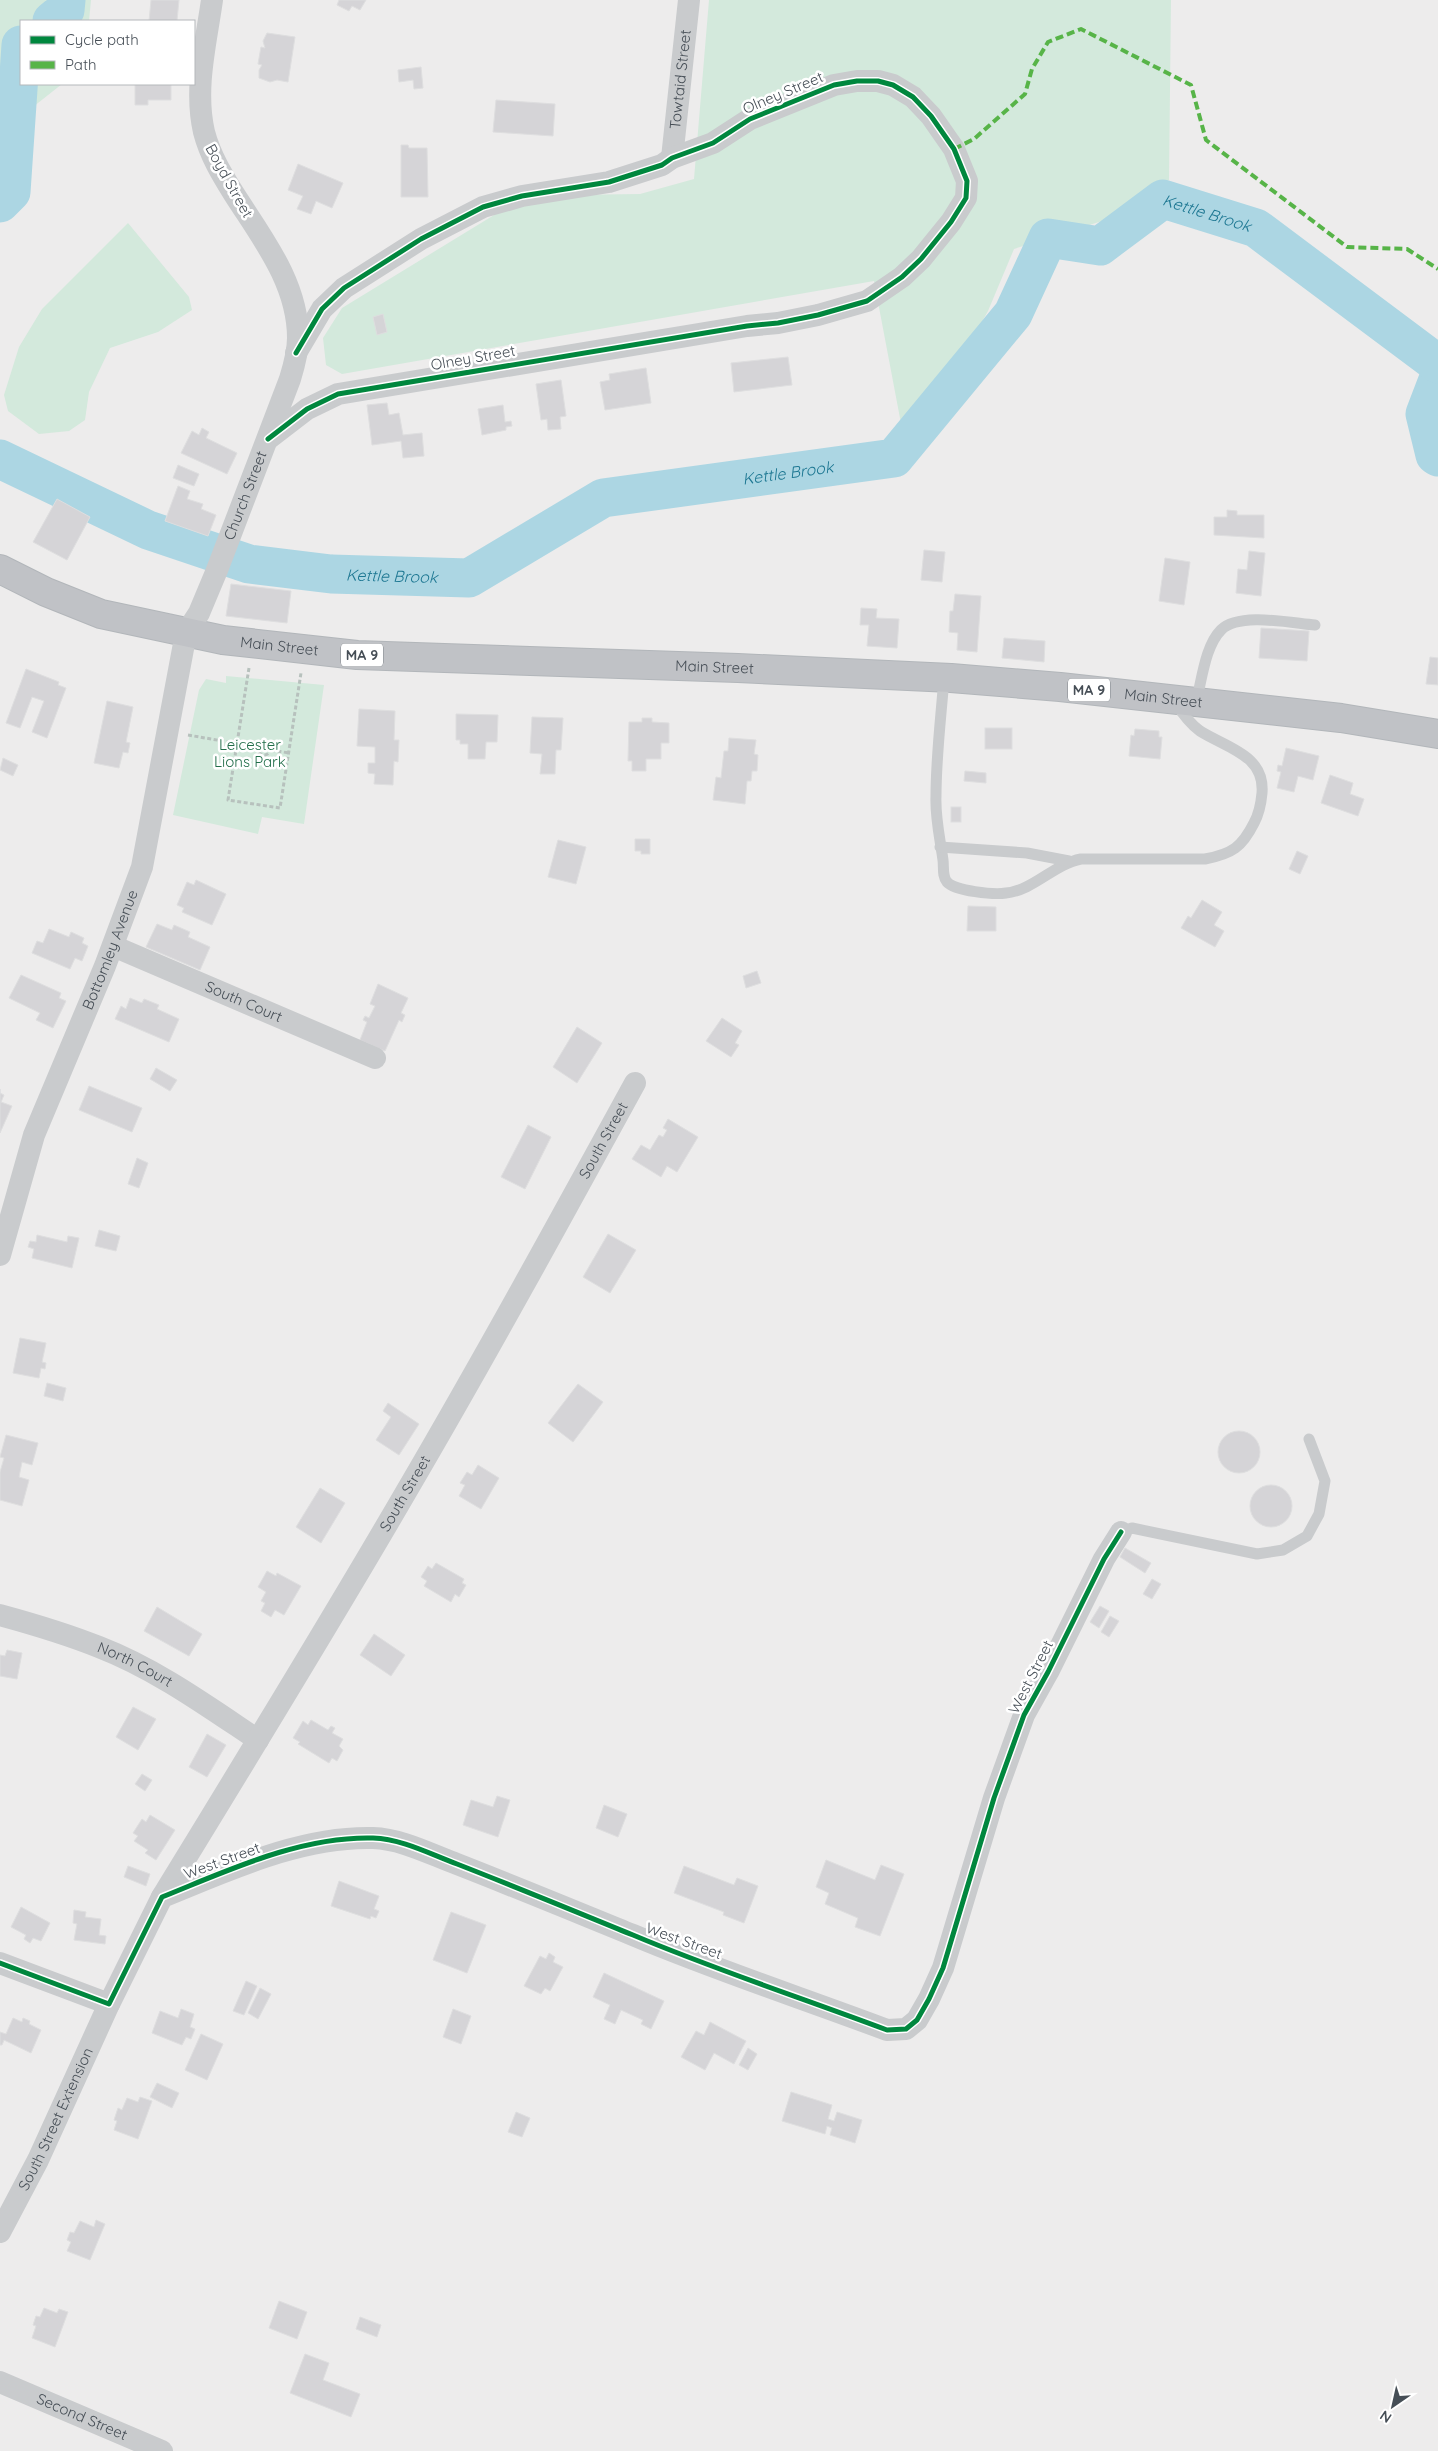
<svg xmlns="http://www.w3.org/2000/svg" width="1438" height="2451" font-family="Quicksand,sans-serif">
  <rect width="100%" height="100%" fill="#edecec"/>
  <g fill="#d3e9dc">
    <polygon points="0,0 91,0 89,21 21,21 21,84 62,84 0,133"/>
    <polygon points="709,0 1171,0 1169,180 1102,221 1014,249 988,311 946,385 903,434 874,281 342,374 326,365 323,338 342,308 499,212 565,195 640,194 694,179"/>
    <polygon points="128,223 189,297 192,310 158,332 110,348 89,392 85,420 69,431 39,434 8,411 4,395 19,347 42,309"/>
    <polygon points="226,676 324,685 304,824 262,817 258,834 173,815 199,690 206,679 226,683"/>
  </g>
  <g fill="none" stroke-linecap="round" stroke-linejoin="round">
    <g stroke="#acd6e3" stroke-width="39">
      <polyline points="52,21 65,10 66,0"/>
      <polyline points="0,203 11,192 21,45"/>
      <polyline points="1438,380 1425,414 1435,455 1438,457"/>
      <path id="s1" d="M0,459L148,530L249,564L331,574L469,578L603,498L894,458L1013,314L1048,238L1100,246L1163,199L1256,228L1438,364"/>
    </g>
  </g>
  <g fill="#d5d4d7" stroke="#dededf">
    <polygon points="151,0 179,0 177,21 149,21"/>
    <polygon points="339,0 366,0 360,10 352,6 349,11 337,5"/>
    <polygon points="267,33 295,37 288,82 277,80 270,82 259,78 259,70 262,65 258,64 261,47 265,48 263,41"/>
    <polygon points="421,67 423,88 414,89 413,80 399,82 398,70"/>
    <polygon points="135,84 171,84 171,100 148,100 148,105 135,105"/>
    <polygon points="496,100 555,104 553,136 493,132"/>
    <polygon points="401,145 408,145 409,148 427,148 428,197 401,197"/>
    <polygon points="298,164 343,183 332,208 316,201 311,214 297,209 303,196 288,190"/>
    <polygon points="383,314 387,332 377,335 373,317"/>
    <polygon points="788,357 792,385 734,392 731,363"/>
    <polygon points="646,368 651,403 605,410 600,382 610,380 609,374"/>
    <polygon points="561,380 566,416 560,417 561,429 548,430 547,419 541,420 536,384"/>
    <polygon points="387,403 389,415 399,413 403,435 422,433 424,456 403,458 401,441 372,445 367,405"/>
    <polygon points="503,405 505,422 511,421 512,426 506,427 506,430 482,435 478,409"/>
    <polygon points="202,428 209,432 206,438 237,453 227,474 181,453 192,431 199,435"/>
    <polygon points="178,465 199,474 194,486 173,478"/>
    <polygon points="178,486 190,491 187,499 203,504 201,509 216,515 208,536 165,521"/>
    <polygon points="57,499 90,517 67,560 33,542"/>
    <polygon points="1227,510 1237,511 1237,515 1264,515 1264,538 1214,535 1214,517 1227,517"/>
    <polygon points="924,550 945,552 942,582 921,580"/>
    <polygon points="1249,551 1265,553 1261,596 1236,593 1238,569 1247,570"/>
    <polygon points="1165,558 1190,562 1184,605 1159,601"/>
    <polygon points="231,584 291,591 287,623 226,616"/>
    <polygon points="955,594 981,596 977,652 957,650 958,633 949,632 950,611 953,611"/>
    <polygon points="861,608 877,609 876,618 899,619 897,648 867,646 869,625 860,625"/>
    <polygon points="1261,628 1309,631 1307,661 1259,658"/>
    <polygon points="1004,638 1045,641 1044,662 1002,658"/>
    <polygon points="1430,657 1438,658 1438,685 1426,684"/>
    <polygon points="26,669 59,682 58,685 66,688 47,738 32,732 44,701 32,697 20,728 6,723"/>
    <polygon points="107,701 133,707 126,742 130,743 128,753 123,752 119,768 94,763"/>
    <polygon points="359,709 395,711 394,740 399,740 398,762 394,761 393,785 374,784 375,774 368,773 368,763 375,763 375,747 357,746"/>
    <polygon points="456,714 498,715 497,742 486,742 485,759 468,759 468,744 460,744 460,740 456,740"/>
    <polygon points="532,717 563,718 561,750 556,750 555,774 540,774 542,754 530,753"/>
    <polygon points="642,718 652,718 652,722 669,723 669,743 661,743 661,759 646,759 646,771 632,771 632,761 628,761 629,722 642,722"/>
    <rect x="985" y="728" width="27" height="21"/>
    <polygon points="1135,729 1159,731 1159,737 1162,737 1160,759 1129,756 1131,735 1134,736"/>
    <polygon points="729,738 756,740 754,754 758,755 757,771 752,771 751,781 747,781 745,804 713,800 716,777 721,778 724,751 728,751"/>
    <polygon points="1286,748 1319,756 1313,780 1298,776 1294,792 1277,788 1281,772 1277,771 1278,765 1282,766"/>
    <polygon points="3,758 18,765 13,776 0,770"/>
    <polygon points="965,771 986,773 986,783 964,781"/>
    <polygon points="1330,775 1353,783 1350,794 1364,799 1358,816 1321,803"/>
    <rect x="951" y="807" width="10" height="15"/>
    <polygon points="635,839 650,839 650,854 641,854 641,851 635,851"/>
    <polygon points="558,840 586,847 576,884 548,877"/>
    <polygon points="1297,851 1308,856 1300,874 1289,869"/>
    <polygon points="196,880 226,894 212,925 182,912 184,908 177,905 187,882 194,885"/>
    <polygon points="1202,900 1222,912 1214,925 1224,931 1215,947 1181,928 1188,916 1191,918"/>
    <polygon points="968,906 996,907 996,931 967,931"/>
    <polygon points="157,924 172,930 174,925 190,932 188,937 210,947 200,970 146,947"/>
    <polygon points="49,929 69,937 71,932 84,938 82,943 88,946 82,961 75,958 70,969 32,953 37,941 43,943"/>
    <polygon points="757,971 761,983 746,988 743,976"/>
    <polygon points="21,975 61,993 59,998 66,1001 53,1028 36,1020 40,1013 9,998"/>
    <polygon points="378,984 408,998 401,1013 405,1015 402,1022 399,1020 385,1051 360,1040 367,1022 363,1020 365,1016 369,1018 375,1006 370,1004"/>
    <polygon points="130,998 142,1003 144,999 159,1005 157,1009 179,1019 169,1042 115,1019 121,1006 126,1009"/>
    <polygon points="722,1018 742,1031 735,1043 739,1045 731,1057 706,1041"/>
    <polygon points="577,1027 602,1043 577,1083 553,1067"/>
    <polygon points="156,1068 177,1080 170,1091 150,1079"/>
    <polygon points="89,1086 142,1108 132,1132 79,1110"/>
    <polygon points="0,1089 0,1093 4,1095 1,1102 12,1106 0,1133"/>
    <polygon points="668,1119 698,1137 677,1172 667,1166 661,1177 632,1159 641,1145 650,1150 659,1135 663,1137 667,1130 663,1128"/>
    <polygon points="528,1125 551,1137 525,1189 501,1177"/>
    <polygon points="137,1158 148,1163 139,1188 128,1184"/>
    <polygon points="99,1230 120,1236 116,1251 95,1246"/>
    <polygon points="608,1234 636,1250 610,1293 583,1277"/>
    <polygon points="37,1235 67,1242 68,1236 79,1238 72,1268 32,1258 34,1249 28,1247 30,1241 36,1242"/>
    <polygon points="20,1338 46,1343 42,1362 46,1363 45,1369 41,1368 39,1378 13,1373"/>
    <polygon points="47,1383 66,1388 63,1401 44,1396"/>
    <polygon points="578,1384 603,1402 573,1442 548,1423"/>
    <polygon points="388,1403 419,1424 399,1455 376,1440 391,1417 383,1411"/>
    <circle cx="1239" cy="1452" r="21"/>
    <polygon points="6,1435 38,1443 32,1465 22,1462 19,1477 29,1480 22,1506 0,1500 0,1472 4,1458 0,1457"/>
    <polygon points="478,1465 499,1478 481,1509 459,1496 465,1485 460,1483 467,1472 472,1475"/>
    <circle cx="1271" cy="1506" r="21"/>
    <polygon points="320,1488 345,1503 321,1543 296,1527"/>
    <polygon points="1125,1548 1151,1563 1145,1573 1120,1557"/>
    <polygon points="436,1563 464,1579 462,1583 466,1585 459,1597 455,1594 451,1602 424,1586 427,1581 421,1577 428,1566 432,1569"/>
    <polygon points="267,1571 276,1576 277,1573 301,1586 284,1615 275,1610 271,1617 261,1611 265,1603 261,1601 266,1592 258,1587"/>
    <polygon points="1152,1579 1161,1584 1152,1599 1143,1594"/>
    <polygon points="1100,1606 1109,1611 1099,1628 1090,1622"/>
    <polygon points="157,1607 202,1634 189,1656 144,1631"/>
    <polygon points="1110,1616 1119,1621 1109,1637 1101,1632"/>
    <polygon points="374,1634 405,1655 391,1676 360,1655"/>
    <polygon points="7,1650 22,1653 17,1679 0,1676 0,1655 5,1656"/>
    <polygon points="133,1707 156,1719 138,1750 116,1737"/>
    <polygon points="311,1720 328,1730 331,1726 335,1728 332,1733 343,1739 339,1746 343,1750 337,1761 332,1758 329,1763 298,1744 300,1742 293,1738 303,1721 308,1725"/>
    <polygon points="207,1734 226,1745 207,1777 189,1767"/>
    <polygon points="142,1774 152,1780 145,1791 135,1784"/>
    <polygon points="497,1796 510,1800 498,1837 463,1825 471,1800 493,1807"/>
    <polygon points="604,1805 627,1814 618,1837 596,1828"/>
    <polygon points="150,1815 175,1830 156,1860 145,1853 148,1850 134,1841 138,1836 133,1833 142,1819 146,1822"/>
    <polygon points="826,1860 875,1880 881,1865 904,1874 880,1936 855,1927 858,1918 825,1904 829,1893 816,1887"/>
    <polygon points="128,1866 150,1874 146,1886 124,1877"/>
    <polygon points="684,1866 734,1885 737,1878 758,1886 744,1923 723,1915 724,1912 674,1893"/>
    <polygon points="339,1881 379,1896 374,1909 379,1911 376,1918 371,1916 370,1919 331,1906"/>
    <polygon points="21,1907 50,1923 41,1941 33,1938 30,1943 24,1939 26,1935 11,1927"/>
    <polygon points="74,1910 86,1912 85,1917 101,1919 99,1935 106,1936 105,1944 74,1940 77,1924 73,1923"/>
    <polygon points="451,1912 486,1925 467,1973 433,1960"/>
    <polygon points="549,1953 555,1957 553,1962 563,1967 550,1991 545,1988 541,1994 524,1986 540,1956 546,1959"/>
    <polygon points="604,1973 664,2001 651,2029 641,2024 643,2020 621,2010 615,2024 604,2019 610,2005 593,1997"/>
    <polygon points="246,1981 257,1986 244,2015 233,2011"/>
    <polygon points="260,1988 271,1994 258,2019 248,2013"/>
    <polygon points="181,2009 194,2014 190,2027 195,2029 191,2039 186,2037 182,2045 152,2033 160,2011 178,2018"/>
    <polygon points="453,2009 471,2016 461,2044 443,2037"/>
    <polygon points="13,2018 22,2022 23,2018 30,2021 29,2024 41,2030 31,2053 4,2040 2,2045 0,2045 0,2032 6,2034"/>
    <polygon points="710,2022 746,2041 734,2064 714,2053 705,2070 681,2057 696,2031 704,2035"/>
    <polygon points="201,2034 223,2044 207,2080 185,2070"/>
    <polygon points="748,2048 757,2054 748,2070 739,2065"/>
    <polygon points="157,2083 179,2093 172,2108 150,2097"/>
    <polygon points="791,2092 832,2105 828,2119 834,2121 837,2112 862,2120 855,2143 830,2135 832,2128 827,2126 825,2134 782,2121"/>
    <polygon points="140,2097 152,2101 138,2139 114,2130 117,2121 114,2120 118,2108 122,2110 127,2098 138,2102"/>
    <polygon points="516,2112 530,2118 522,2137 508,2132"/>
    <polygon points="96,2220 105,2224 90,2260 67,2251 71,2242 67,2240 70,2232 74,2233 80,2221 94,2227"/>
    <polygon points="279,2301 307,2312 297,2339 269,2328"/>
    <polygon points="44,2308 57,2313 59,2309 68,2312 55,2347 32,2338 36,2326 33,2325 36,2316 40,2317"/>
    <polygon points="360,2317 381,2325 377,2337 356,2329"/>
    <polygon points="305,2354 329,2363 323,2380 360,2394 351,2417 290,2393"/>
  </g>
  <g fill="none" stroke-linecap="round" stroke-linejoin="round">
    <defs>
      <g id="trunk">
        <path id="s9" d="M0,569L46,592L101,614L223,640L357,655L738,668L951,678L1060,687L1341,718L1438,734"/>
      </g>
    </defs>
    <use href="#trunk" stroke="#b2b6ba" stroke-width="30"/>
    <g stroke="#b7c1bd" stroke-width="3" stroke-dasharray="4 2.5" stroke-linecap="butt">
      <polyline points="249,668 228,800 280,808 301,673"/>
      <polyline points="188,735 257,747"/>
      <circle cx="264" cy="748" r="7"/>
      <polyline points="271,750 289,753"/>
    </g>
    <g stroke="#c9cbcd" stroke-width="11">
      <path d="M944,678C941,717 936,757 936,796C935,818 940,838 943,860C944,867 942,876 947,882C955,891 994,895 1006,893C1034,890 1054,864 1081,859H1205C1232,854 1242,847 1254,823C1259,814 1261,804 1262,793C1265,755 1227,748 1200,731C1189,723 1182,713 1175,702"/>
      <path d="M1196,702C1202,680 1205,646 1221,630C1239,612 1291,623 1315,625"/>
      <polyline points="940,847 1027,853 1069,861"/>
      <polyline points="1121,1532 1132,1528 1257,1554 1283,1550 1307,1536 1319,1514 1325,1481 1309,1439"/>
    </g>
    <g stroke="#c9cbcd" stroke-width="22">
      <path id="s2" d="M672,158L689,0"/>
      <polyline points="268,439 307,409 338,394 747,326 778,323 818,315 867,301 902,277 921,259 951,222 966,198 967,181 954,149 931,116 913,97 893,85 878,81 857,81 834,85 750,119 713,143 672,158 662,165 609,182 522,196 483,207 421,239 344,288 322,309 296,353"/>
      <path id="s3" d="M113,946L375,1058"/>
      <path id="s4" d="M0,1255L34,1135L105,966L142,867L186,633L199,613L217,570L290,379C294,366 298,352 298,338C298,283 262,238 234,194C222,175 210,155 204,132C194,89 206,43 212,0"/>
      <path id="s5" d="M0,1615C33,1624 67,1634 99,1647C156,1669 207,1706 258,1740"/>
      <path id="s6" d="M162,1897C244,1763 327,1628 406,1492C485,1357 560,1220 635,1083"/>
      <path d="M0,1963L109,2004L162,1897C227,1871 300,1836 373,1838C402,1839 430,1854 457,1864C516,1887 574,1911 633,1935C716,1970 802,1998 887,2030L906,2029L917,2020L929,1999L943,1968L994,1798L1024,1715L1048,1672L1104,1559L1121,1532"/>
      <path id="s7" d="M0,2232L38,2160L109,2004"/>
      <path id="s8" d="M0,2382L162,2451"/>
    </g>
    <use href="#trunk" stroke="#c0c2c6" stroke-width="28"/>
    <polyline stroke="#57b448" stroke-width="4" stroke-dasharray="8 4" stroke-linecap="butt" points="954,149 974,139 1025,94 1032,69 1048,42 1081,29 1191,85 1206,140 1347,247 1407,249 1438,269"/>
    <defs>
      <g id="cycleway">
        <polyline points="268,439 307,409 338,394 747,326 778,323 818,315 867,301 902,277 921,259 951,222 966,198 967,181 954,149 931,116 913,97 893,85 878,81 857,81 834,85 750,119 713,143 672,158 662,165 609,182 522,196 483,207 421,239 344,288 322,309 296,353"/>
        <path d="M0,1963L109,2004L162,1897C227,1871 300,1836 373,1838C402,1839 430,1854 457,1864C516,1887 574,1911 633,1935C716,1970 802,1998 887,2030L906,2029L917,2020L929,1999L943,1968L994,1798L1024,1715L1048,1672L1104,1559L1121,1532"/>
      </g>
    </defs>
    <use href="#cycleway" stroke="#fff" stroke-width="8"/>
    <use href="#cycleway" stroke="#00873e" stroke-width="5"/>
  </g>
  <g text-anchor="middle" stroke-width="5" stroke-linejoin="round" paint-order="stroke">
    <g fill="#fff" stroke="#7e8389" stroke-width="1">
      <rect x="341" y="643.5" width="42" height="23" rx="4"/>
      <rect x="1068" y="678.5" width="42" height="23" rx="4"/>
    </g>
    <g font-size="14" font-weight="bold" fill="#464e56">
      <text x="362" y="660">MA 9</text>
      <text x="1089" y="695">MA 9</text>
    </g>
    <g font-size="15" fill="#464e56" stroke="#fff">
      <text dy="5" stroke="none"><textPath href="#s2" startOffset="79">Towtaid Street</textPath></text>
      <text transform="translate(783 93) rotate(-23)" y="5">Olney Street</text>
      <text transform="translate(229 181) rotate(61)" y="5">Boyd Street</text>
      <text transform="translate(473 358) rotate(-10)" y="5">Olney Street</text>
      <text dy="5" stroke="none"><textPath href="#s4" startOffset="802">Church Street</textPath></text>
      <text dy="5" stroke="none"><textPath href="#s9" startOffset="292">Main Street</textPath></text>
      <text dy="5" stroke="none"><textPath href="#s9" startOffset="728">Main Street</textPath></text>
      <text dy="5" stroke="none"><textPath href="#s9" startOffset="1178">Main Street</textPath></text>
      <text dy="5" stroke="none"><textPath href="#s4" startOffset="325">Bottomley Avenue</textPath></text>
      <text dy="5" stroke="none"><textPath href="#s3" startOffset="142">South Court</textPath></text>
      <text dy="5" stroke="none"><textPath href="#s6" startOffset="876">South Street</textPath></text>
      <text dy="5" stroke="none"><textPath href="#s6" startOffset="471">South Street</textPath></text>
      <text dy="5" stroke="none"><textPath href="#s5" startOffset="144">North Court</textPath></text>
      <text transform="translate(1031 1677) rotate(-63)" y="5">West Street</text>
      <text transform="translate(222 1861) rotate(-20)" y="5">West Street</text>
      <text transform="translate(684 1941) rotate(20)" y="5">West Street</text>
      <text dy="5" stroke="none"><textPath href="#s7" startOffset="126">South Street Extension</textPath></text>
      <text dy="5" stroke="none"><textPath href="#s8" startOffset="89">Second Street</textPath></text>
    </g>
    <g font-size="15" fill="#216d49" stroke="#fff">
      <text x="250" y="750">Leicester<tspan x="250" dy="17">Lions Park</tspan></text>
    </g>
    <g font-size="16" font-style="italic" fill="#1d7792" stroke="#fff">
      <text dy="6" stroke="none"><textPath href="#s1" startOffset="1389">Kettle Brook</textPath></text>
      <text dy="6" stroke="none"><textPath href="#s1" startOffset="834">Kettle Brook</textPath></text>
      <text dy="6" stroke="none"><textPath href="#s1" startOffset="414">Kettle Brook</textPath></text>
    </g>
  </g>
  <rect x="20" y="20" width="175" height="65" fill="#ffffff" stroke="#b5b8bb"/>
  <rect x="30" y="36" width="25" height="8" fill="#00873e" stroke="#b5b8bb"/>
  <text x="65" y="45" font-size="15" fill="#464e56">Cycle path</text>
  <rect x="30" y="61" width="25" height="8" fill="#57b448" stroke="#b5b8bb"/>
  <text x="65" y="70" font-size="15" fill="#464e56">Path</text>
  <g transform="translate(1393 2406) rotate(214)" stroke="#ffffff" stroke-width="4" paint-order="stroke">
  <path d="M0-4L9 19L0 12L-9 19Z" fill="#464e56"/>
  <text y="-8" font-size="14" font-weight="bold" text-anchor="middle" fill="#464e56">N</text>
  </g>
</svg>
